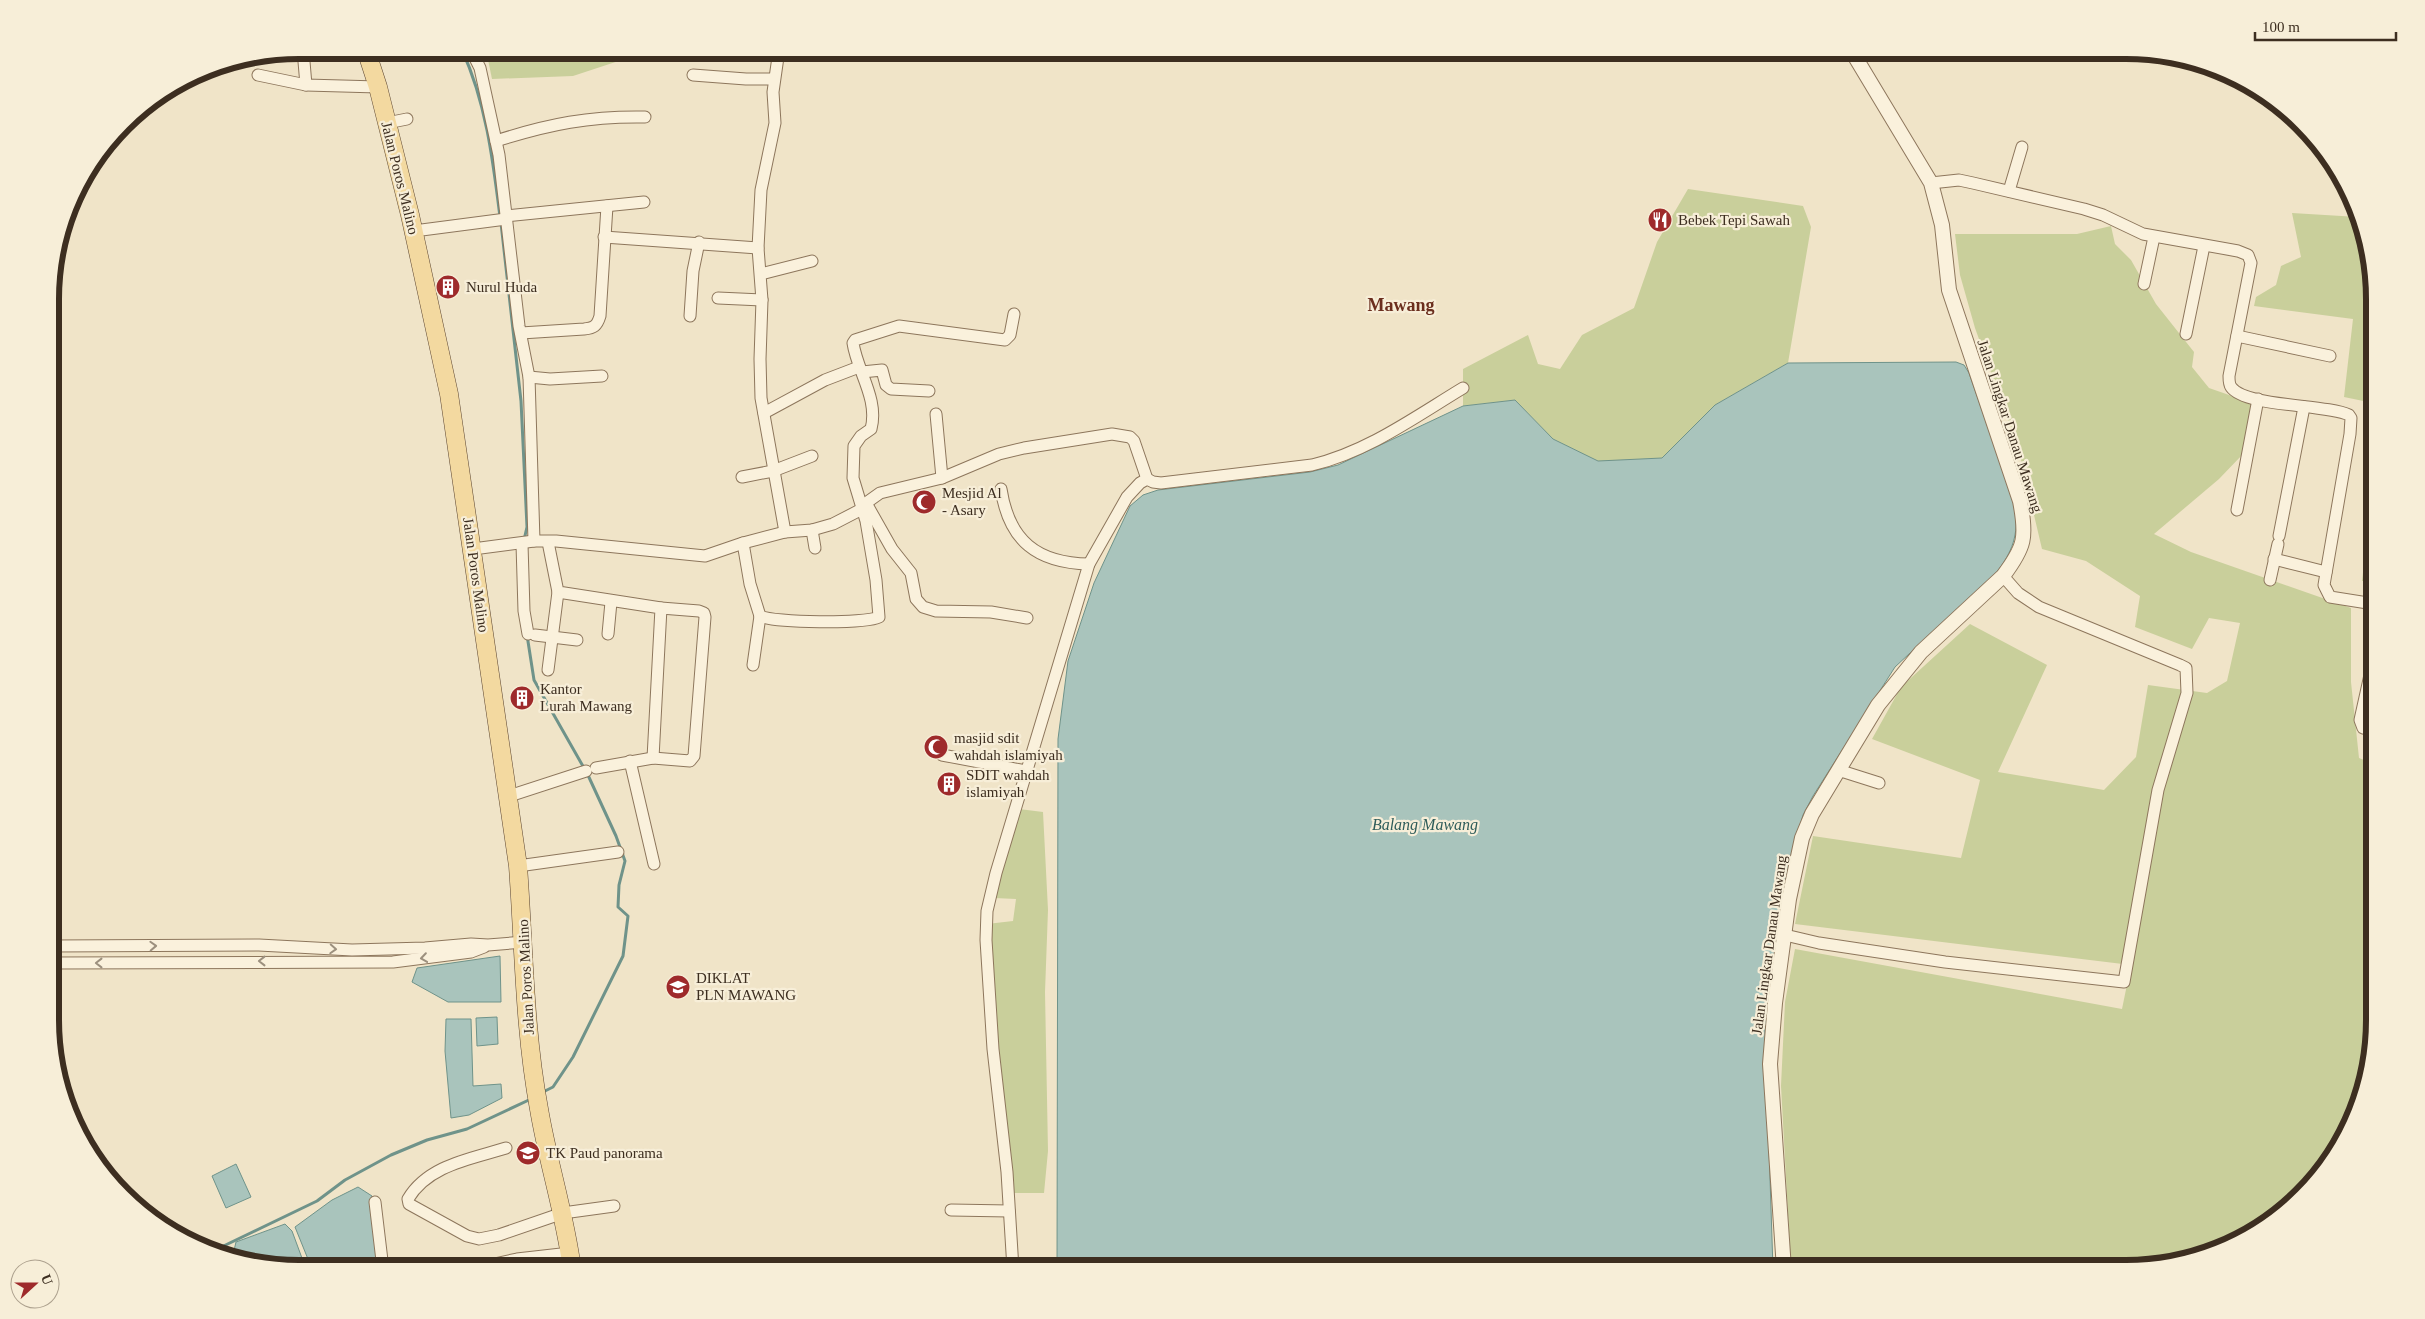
<svg xmlns="http://www.w3.org/2000/svg" width="2425" height="1319" font-family="'Times New Roman',serif">
  <rect width="100%" height="100%" fill="#f0e4c8"/>
  <g fill="#c9cf9b">
    <polygon points="486,50 652,50 573,76 492,79"/>
    <polygon points="1688,189 1803,206 1811,227 1788,363 1715,405 1662,458 1598,462 1553,439 1515,400 1463,406 1463,369 1528,335 1538,364 1560,369 1582,335 1634,308 1657,242"/>
    <polygon points="2292,213 2358,217 2362,220 2373,267 2373,403 2344,397 2353,319 2254,306 2256,297 2276,285 2281,266 2301,257"/>
    <polygon points="2111,226 2115,244 2131,260 2156,304 2194,352 2192,367 2209,388 2252,403 2243,454 2219,479 2154,534 2191,552 2351,608 2351,682 2359,758 2374,764 2375,1020 2367,1084 2349,1130 2313,1184 2264,1227 2206,1256 2142,1268 1791,1269 1781,1086 1785,1002 1795,949 2122,1009 2131,965 1795,924 1813,836 1961,858 1980,780 1872,739 1901,687 1970,624 2047,665 1998,772 2104,790 2136,757 2148,685 2207,693 2227,681 2240,623 2209,618 2192,649 2135,627 2140,596 2086,561 2042,549 2018,447 1975,328 1960,275 1955,234 2077,234"/>
    <polygon points="2374,512 2374,581 2362,581 2365,556"/>
    <polygon points="1019,809 1043,812 1048,910 1045,992 1048,1151 1044,1193 1013,1193 1010,1149 1000,1085 987,924 1013,921 1016,899 994,898"/>
  </g>
  <g fill="#a9c4bc" stroke="#6f938a">
    <path d="M1956,362L1964,365L1969,373L2016,507C2018,536 2013,551 1996,573L1895,667L1813,796L1803,815L1797,836L1765,1026L1773,1269H1057L1058,739L1068,661L1094,583L1130,506L1143,495L1158,490L1310,472L1338,465L1463,406L1515,400L1553,439L1598,461L1662,458L1715,405L1788,363Z"/>
    <polygon points="500,956 501,1002 448,1002 412,982 417,968"/>
    <polygon points="497,1017 498,1044 477,1046 476,1018"/>
    <polygon points="446,1019 471,1019 473,1086 501,1084 502,1098 469,1115 451,1118 445,1051"/>
    <polygon points="236,1164 251,1197 226,1208 212,1176"/>
    <polygon points="358,1187 372,1196 382,1269 312,1269 295,1227 332,1200"/>
    <polygon points="285,1224 292,1231 306,1269 232,1259 236,1242"/>
  </g>
  <g fill="none" stroke-linecap="round" stroke-linejoin="round">
    <g stroke="#6f938a" stroke-width="3">
      <path d="M462,50C486,102 493,161 500,217"/>
      <polyline points="501,223 521,401 527,527 524,540"/>
      <polyline points="527,635 534,680 584,768"/>
      <polyline points="543,1092 553,1087 573,1057 623,956 628,916 618,907 619,885 625,861 616,836 587,773"/>
      <polyline points="211,1252 317,1201 345,1180 391,1155 427,1140 467,1129 531,1099"/>
    </g>
    <defs>
      <g id="minor">
        <polyline points="303,50 306,85"/>
        <polyline points="471,50 480,68 499,155 519,326 529,377 534,541"/>
        <polyline points="779,50 773,92 775,123 761,190 758,248 762,300 760,359 761,398 785,532"/>
        <polyline points="258,75 306,85 378,87"/>
        <polyline points="693,75 746,79 774,79"/>
        <polyline points="387,123 407,119"/>
        <path d="M496,141C549,124 590,116 645,117"/>
        <path d="M1931,183L1959,180L1973,183L2084,209L2103,215L2143,234L2238,251L2248,255L2251,263L2229,376C2229,380 2229,384 2231,387C2245,407 2325,404 2349,415L2351,418L2350,434L2324,585L2330,597L2374,604"/>
        <polyline points="2009,191 2022,147"/>
        <polyline points="506,216 644,202"/>
        <polyline points="414,231 506,219"/>
        <polyline points="604,237 758,248"/>
        <polyline points="761,274 812,261"/>
        <polyline points="2144,284 2154,237"/>
        <polyline points="718,298 762,300"/>
        <polyline points="690,316 693,271 699,242"/>
        <path d="M521,333L584,329C594,328 597,326 600,316L607,206"/>
        <polyline points="2186,334 2204,246"/>
        <polyline points="2237,336 2330,356"/>
        <polyline points="862,372 882,370 886,385 891,389 929,391"/>
        <polyline points="529,377 550,379 602,376"/>
        <polyline points="764,413 825,380 859,367"/>
        <polyline points="936,414 942,478"/>
        <polyline points="742,477 773,471 812,456"/>
        <path d="M1001,489C1009,541 1037,563 1089,564"/>
        <polyline points="866,503 892,549 911,573 916,599 923,607 936,611 991,612 1027,618"/>
        <polyline points="2237,510 2258,399"/>
        <polyline points="812,530 815,548"/>
        <polyline points="2279,536 2304,407"/>
        <polyline points="548,542 558,592 661,608 653,758"/>
        <path d="M743,543L750,584L760,616C774,623 865,624 879,617L876,580L866,521L853,478L854,446L861,436L871,429C879,399 857,371 853,343L855,340L899,326L1005,340L1010,335L1014,314"/>
        <polyline points="522,544 524,611 528,634"/>
        <polyline points="473,549 534,541 556,541 705,556 743,543 785,532 812,530 833,524 862,509 866,503 880,493 942,478 999,454 1024,448 1112,434 1130,437 1134,441 1147,479"/>
        <polyline points="2274,559 2326,572"/>
        <polyline points="2270,580 2278,544"/>
        <polyline points="608,634 611,602"/>
        <polyline points="535,635 577,640"/>
        <polyline points="2374,657 2360,720 2363,728 2374,731"/>
        <polyline points="753,665 760,616"/>
        <polyline points="548,670 558,592"/>
        <polyline points="942,755 1026,771"/>
        <polyline points="630,761 654,864"/>
        <polyline points="596,768 653,758 690,761 694,756 705,617 704,613 699,611 661,608"/>
        <polyline points="1838,770 1879,783"/>
        <polyline points="506,797 586,771"/>
        <polyline points="518,866 618,852"/>
        <polyline points="1785,935 1819,943 1945,962 2124,982 2158,790 2187,693 2186,668 2180,665 2039,607 2018,593 2003,576"/>
        <polyline points="52,946 259,945 352,950 425,948 471,944 488,945 524,942"/>
        <polyline points="52,963 393,962 471,952 484,947"/>
        <path d="M506,1148C471,1159 428,1165 408,1199L409,1204L467,1236L479,1239L499,1235L563,1213L614,1206"/>
        <polyline points="375,1202 383,1269"/>
        <polyline points="951,1210 1009,1211"/>
        <polyline points="481,1267 517,1259 570,1253"/>
        <path d="M1013,1269L1007,1172L993,1049L986,940L987,911L996,873L1089,564L1127,497L1140,483L1147,479L1153,482L1161,483L1312,465C1367,452 1415,417 1463,388"/>
      </g>
      <path id="tertiary" d="M1784,1269L1770,1064L1775,1003L1789,899L1802,838L1812,814L1878,705L1921,652L2003,576C2025,547 2027,537 2020,501L1949,290L1942,225L1931,183L1851,50"/>
      <path id="primary" d="M366,50L378,87L410,215L449,394L518,866C524,947 524,1028 539,1109C548,1163 565,1214 572,1269"/>
    </defs>
    <use href="#minor" stroke="#8d765c" stroke-width="13"/>
    <use href="#tertiary" stroke="#8d765c" stroke-width="16"/>
    <use href="#primary" stroke="#5b4430" stroke-width="19"/>
    <use href="#minor" stroke="#faf1dc" stroke-width="11"/>
    <use href="#tertiary" stroke="#faf1dc" stroke-width="14"/>
    <use href="#primary" stroke="#f3d9a0" stroke-width="18"/>
  </g>
  <defs><path id="oneway-chevron" d="M-2-3.5L2.5 0L-2 3.5" fill="none" stroke-width="1.6" stroke-linecap="round" stroke-linejoin="round" transform="scale(1.25)"/></defs>
  <g stroke="#9c907e">
    <use href="#oneway-chevron" transform="translate(153 946) rotate(-2)"/>
    <use href="#oneway-chevron" transform="translate(333 949) rotate(3)"/>
    <use href="#oneway-chevron" transform="translate(424 958) rotate(172)"/>
    <use href="#oneway-chevron" transform="translate(262 961) rotate(-180)"/>
    <use href="#oneway-chevron" transform="translate(99 963) rotate(-180)"/>
  </g>
  <defs>
    <symbol id="restaurant-disc" viewBox="-11 -11 22 22"><circle r="9.5" fill="#9e2a2b" stroke="#f7eed8"/><path d="M-5-6h1v4h1v-4h1v4h1v-4h1v5L-1.5 .5V6h-2V.5L-5-1ZM5-6V6H3V1.5H1.5Q1.5-4 5-6Z" fill="#fff"/></symbol>
    <symbol id="building-disc" viewBox="-11 -11 22 22"><circle r="9.5" fill="#9e2a2b" stroke="#f7eed8"/><path d="M-4-6H4V6H1V3H-1V6H-4ZM-2.5-4.3h1.7v1.8h-1.7ZM.8-4.3h1.7v1.8H.8ZM-2.5-1h1.7V.8h-1.7ZM.8-1h1.7V.8H.8Z" fill="#fff"/></symbol>
    <symbol id="mosque-disc" viewBox="-11 -11 22 22"><circle r="9.5" fill="#9e2a2b" stroke="#f7eed8"/><path d="M3.5-4.9A6 6 0 1 0 3.5 4.9A5 5 0 1 1 3.5-4.9Z" fill="#fff"/></symbol>
    <symbol id="school-disc" viewBox="-11 -11 22 22"><circle r="9.5" fill="#9e2a2b" stroke="#f7eed8"/><path d="M0-5L7-2L0 1L-7-2ZM-4 1L0 2.5L4 1V4Q0 6-4 4Z" fill="#fff"/></symbol>
  </defs>
  <g fill-rule="evenodd">
    <use href="#restaurant-disc" x="1646" y="206" width="28" height="28"/>
    <use href="#building-disc" x="434" y="273" width="28" height="28"/>
    <use href="#mosque-disc" x="910" y="488" width="28" height="28"/>
    <use href="#building-disc" x="508" y="684" width="28" height="28"/>
    <use href="#mosque-disc" x="922" y="733" width="28" height="28"/>
    <use href="#building-disc" x="935" y="770" width="28" height="28"/>
    <use href="#school-disc" x="664" y="973" width="28" height="28"/>
    <use href="#school-disc" x="514" y="1139" width="28" height="28"/>
  </g>
  <g text-anchor="middle" stroke-width="4.5" stroke-linejoin="round" paint-order="stroke">
    <g font-size="15" fill="#3d2e20" stroke="#f7eed8">
      <text transform="translate(400 178) rotate(76)" y="5">Jalan Poros Malino</text>
      <text transform="translate(2010 426) rotate(72)" y="5">Jalan Lingkar Danau Mawang</text>
      <text transform="translate(476 575) rotate(82)" y="5">Jalan Poros Malino</text>
      <text transform="translate(1769 945) rotate(-82)" y="5">Jalan Lingkar Danau Mawang</text>
      <text transform="translate(526 977) rotate(-93)" y="5">Jalan Poros Malino</text>
    </g>
    <g font-size="15" fill="#3d2e20" stroke="#f7eed8" text-anchor="start">
      <text x="1678" y="225">Bebek Tepi Sawah</text>
      <text x="466" y="292">Nurul Huda</text>
      <text x="942" y="498">Mesjid Al<tspan x="942" dy="17">- Asary</tspan></text>
      <text x="540" y="694">Kantor<tspan x="540" dy="17">Lurah Mawang</tspan></text>
      <text x="954" y="743">masjid sdit<tspan x="954" dy="17">wahdah islamiyah</tspan></text>
      <text x="966" y="780">SDIT wahdah<tspan x="966" dy="17">islamiyah</tspan></text>
      <text x="696" y="983">DIKLAT<tspan x="696" dy="17">PLN MAWANG</tspan></text>
      <text x="546" y="1158">TK Paud panorama</text>
    </g>
    <g font-size="16" font-style="italic" fill="#2f5d5a" stroke="#f7eed8">
      <text x="1425" y="830">Balang Mawang</text>
    </g>
    <g font-size="18" font-weight="bold" fill="#6b2e1e" stroke="#f7eed8">
      <text x="1401" y="311">Mawang</text>
    </g>
  </g>
  <path d="M0 0H2425V1319H0ZM299 59H2126A240 240 0 0 1 2366 299V1020A240 240 0 0 1 2126 1260H299A240 240 0 0 1 59 1020V299A240 240 0 0 1 299 59Z" fill="#f7eed8" fill-rule="evenodd"/>
  <path fill="none" stroke="#3d2e20" stroke-width="6" d="M299 59H2126A240 240 0 0 1 2366 299V1020A240 240 0 0 1 2126 1260H299A240 240 0 0 1 59 1020V299A240 240 0 0 1 299 59Z"/>
  <g transform="translate(35 1284) rotate(69)"><circle r="24" fill="#f7eed8" stroke="#ada18e"/>
  <path d="M0-4L9 19L0 12L-9 19Z" fill="#9e2a2b"/>
  <text y="-8" font-size="14" font-weight="bold" text-anchor="middle" fill="#3d2e20">U</text>
  </g>
  <path d="M2255 32v8h141v-8" fill="none" stroke="#3d2e20" stroke-width="2.5"/>
  <text x="2262" y="32" font-size="15" fill="#3d2e20" stroke="#f7eed8" stroke-width="4" paint-order="stroke">100 m</text>
</svg>
